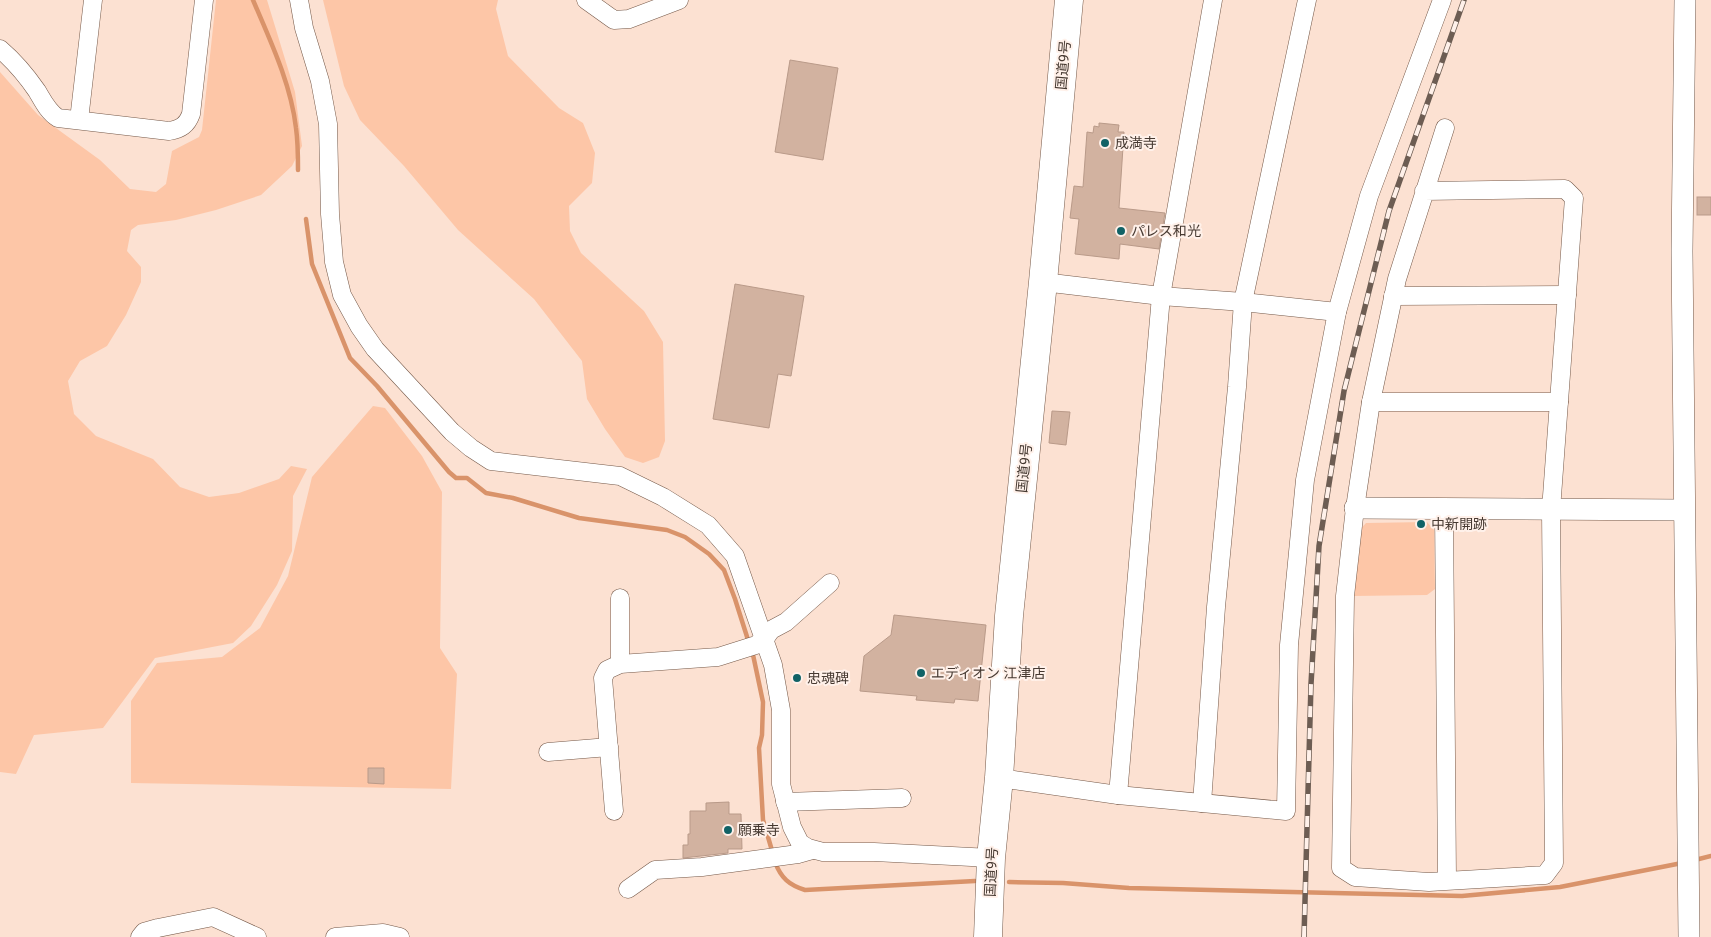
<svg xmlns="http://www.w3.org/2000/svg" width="1711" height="937" font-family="Roboto,'Noto Sans JP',sans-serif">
  <rect width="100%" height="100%" fill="#fce1d2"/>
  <g fill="#fdc6a7">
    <polygon points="216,0 267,0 295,92 302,146 292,166 261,195 216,210 176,220 138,225 131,230 127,251 141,267 141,282 126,315 107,346 80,361 68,381 74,414 96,436 153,459 180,487 209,497 239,493 279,479 291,466 307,469 293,496 292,551 277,585 251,626 233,643 155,658 103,728 34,735 16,774 0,772 0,72 38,115 100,160 130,189 156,192 166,184 172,151 199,137 202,130"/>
    <polygon points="323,0 498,0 496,9 508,56 559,108 583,123 595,153 592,183 569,206 570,231 581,253 644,311 663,342 665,441 659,457 643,463 625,457 605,429 587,399 582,361 534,299 458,230 404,166 360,120 344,86"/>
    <polygon points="373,406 385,408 422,456 442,492 440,648 457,674 451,789 131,783 131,701 157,663 222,657 260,628 288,576 312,477"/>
    <polygon points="1427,522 1434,530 1435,589 1427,595 1353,596 1358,532 1366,523"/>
  </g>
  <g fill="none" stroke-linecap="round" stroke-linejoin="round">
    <g stroke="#d9936a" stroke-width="4.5">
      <path d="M253,0C270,40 291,84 296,128C298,142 298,156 298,170"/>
      <polyline points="306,219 312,264 350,358 377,386 449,472 456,478 467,478 486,493 513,498 579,518 667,530 685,537 709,554 724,570 735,599 749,643"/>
      <polyline points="752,650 763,702 762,735 759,748 763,820 773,854"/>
      <polyline points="1695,860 1711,856"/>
      <path d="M775,862C781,878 789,885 805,890L975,881"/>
      <polyline points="1009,882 1063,883 1129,888 1462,896 1560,887 1682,863"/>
    </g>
  </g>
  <g fill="#d2b2a0" stroke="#b99a89">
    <polygon points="790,60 838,68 823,160 775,152"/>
    <polygon points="1099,123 1119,125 1118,132 1124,132 1119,208 1165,213 1159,249 1120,244 1119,259 1075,254 1079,219 1070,218 1074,186 1083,187 1087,132 1093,133 1094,126 1099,127"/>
    <rect x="1697" y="197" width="14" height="18"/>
    <polygon points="735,284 804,296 791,376 778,374 769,428 713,419"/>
    <polygon points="1052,411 1070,412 1066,445 1049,443"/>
    <polygon points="894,615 986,625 978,701 955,699 954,703 916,700 917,696 860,691 864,656 891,635"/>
    <polygon points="368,768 384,768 384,784 368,783"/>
    <polygon points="729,802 729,814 741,814 742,849 728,849 728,853 683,858 683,845 688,845 688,834 690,834 690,811 706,811 706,803"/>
  </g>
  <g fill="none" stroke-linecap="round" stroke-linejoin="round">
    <defs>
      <g id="minor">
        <polyline points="299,0 304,28 320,81 328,124 330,214 334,262 342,295 359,326 375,349 452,432 471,448 491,461 620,476 663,497 708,525 735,556 773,665 781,710 781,784 792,827 800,843 808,848 823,852 874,852 991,858"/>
        <polyline points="586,0 614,20 629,19 679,0"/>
        <path d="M0,49C14,61 26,75 37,91C43,101 48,112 58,118L169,131C181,129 187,125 191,114L204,0"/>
        <polyline points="79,120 93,0"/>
        <polyline points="1424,191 1565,189 1574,198 1551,510 1554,863 1545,875 1429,882 1355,877 1341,868 1345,596 1355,508 1371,402 1397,279 1445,128"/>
        <polyline points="1043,282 1161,296 1243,302 1337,312"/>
        <polyline points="1393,296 1567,295"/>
        <polyline points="1371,402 1559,402"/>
        <polyline points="1444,509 1447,880"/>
        <polyline points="620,598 620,664"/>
        <polyline points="548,752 609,747"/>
        <polyline points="999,778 1118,795 1286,811 1289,645 1305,480 1337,312 1369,196 1442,0"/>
        <polyline points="1118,795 1161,296 1213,0"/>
        <polyline points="785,802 902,798"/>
        <polyline points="1202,803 1216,607 1237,387 1243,302 1307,0"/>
        <polyline points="614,811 603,678 607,670 620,664 718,657 756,645 764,640 771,630 786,622 830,583"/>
        <polyline points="628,889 655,870 702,867 798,854 812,850"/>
        <polyline points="140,937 144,932 158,928 213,917 257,937"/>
        <polyline points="335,937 383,933 400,937"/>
      </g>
      <g id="tertiary">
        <polyline points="1685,0 1682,251 1689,937"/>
        <polyline points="1355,508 1684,510"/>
      </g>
      <polyline id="trunk" points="988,937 991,858 999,778 1009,616 1043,282 1069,0"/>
    </defs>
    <use href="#minor" stroke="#755949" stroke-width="19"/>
    <use href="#tertiary" stroke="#755949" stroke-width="22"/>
    <use href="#trunk" stroke="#755949" stroke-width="29"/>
    <use href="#minor" stroke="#fff" stroke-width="18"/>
    <use href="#tertiary" stroke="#fff" stroke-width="21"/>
    <use href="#trunk" stroke="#fff" stroke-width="28"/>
    <defs>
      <polyline id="rail" points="1304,937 1311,684 1319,546 1344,391 1389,211 1464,0"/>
    </defs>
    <use href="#rail" stroke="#6d5d53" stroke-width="5.5"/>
    <use href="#rail" stroke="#fff1ea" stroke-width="4" stroke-dasharray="11" stroke-linecap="butt"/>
  </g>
  <g fill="#116266" stroke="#fff1ea" stroke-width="2">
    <circle cx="1105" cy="143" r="5"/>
    <circle cx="1121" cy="231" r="5"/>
    <circle cx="1421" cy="524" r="5"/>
    <circle cx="921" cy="673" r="5"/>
    <circle cx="797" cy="678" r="5"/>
    <circle cx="728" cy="830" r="5"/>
  </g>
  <g text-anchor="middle" stroke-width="4" stroke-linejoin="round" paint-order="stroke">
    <g font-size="14" fill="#463931" stroke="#fff1ea">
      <text transform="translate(1063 65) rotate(-85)" y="5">国道9号</text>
      <text transform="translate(1024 468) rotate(-84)" y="5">国道9号</text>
      <text transform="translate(991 872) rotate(-87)" y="5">国道9号</text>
    </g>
    <g font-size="14" fill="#463931" stroke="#fff1ea" text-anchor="start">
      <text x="1115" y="148">成満寺</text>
      <text x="1131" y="236">パレス和光</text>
      <text x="1431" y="529">中新開跡</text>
      <text x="931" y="678">エディオン 江津店</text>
      <text x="807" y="683">忠魂碑</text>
      <text x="738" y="835">願乗寺</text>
    </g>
  </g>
</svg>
